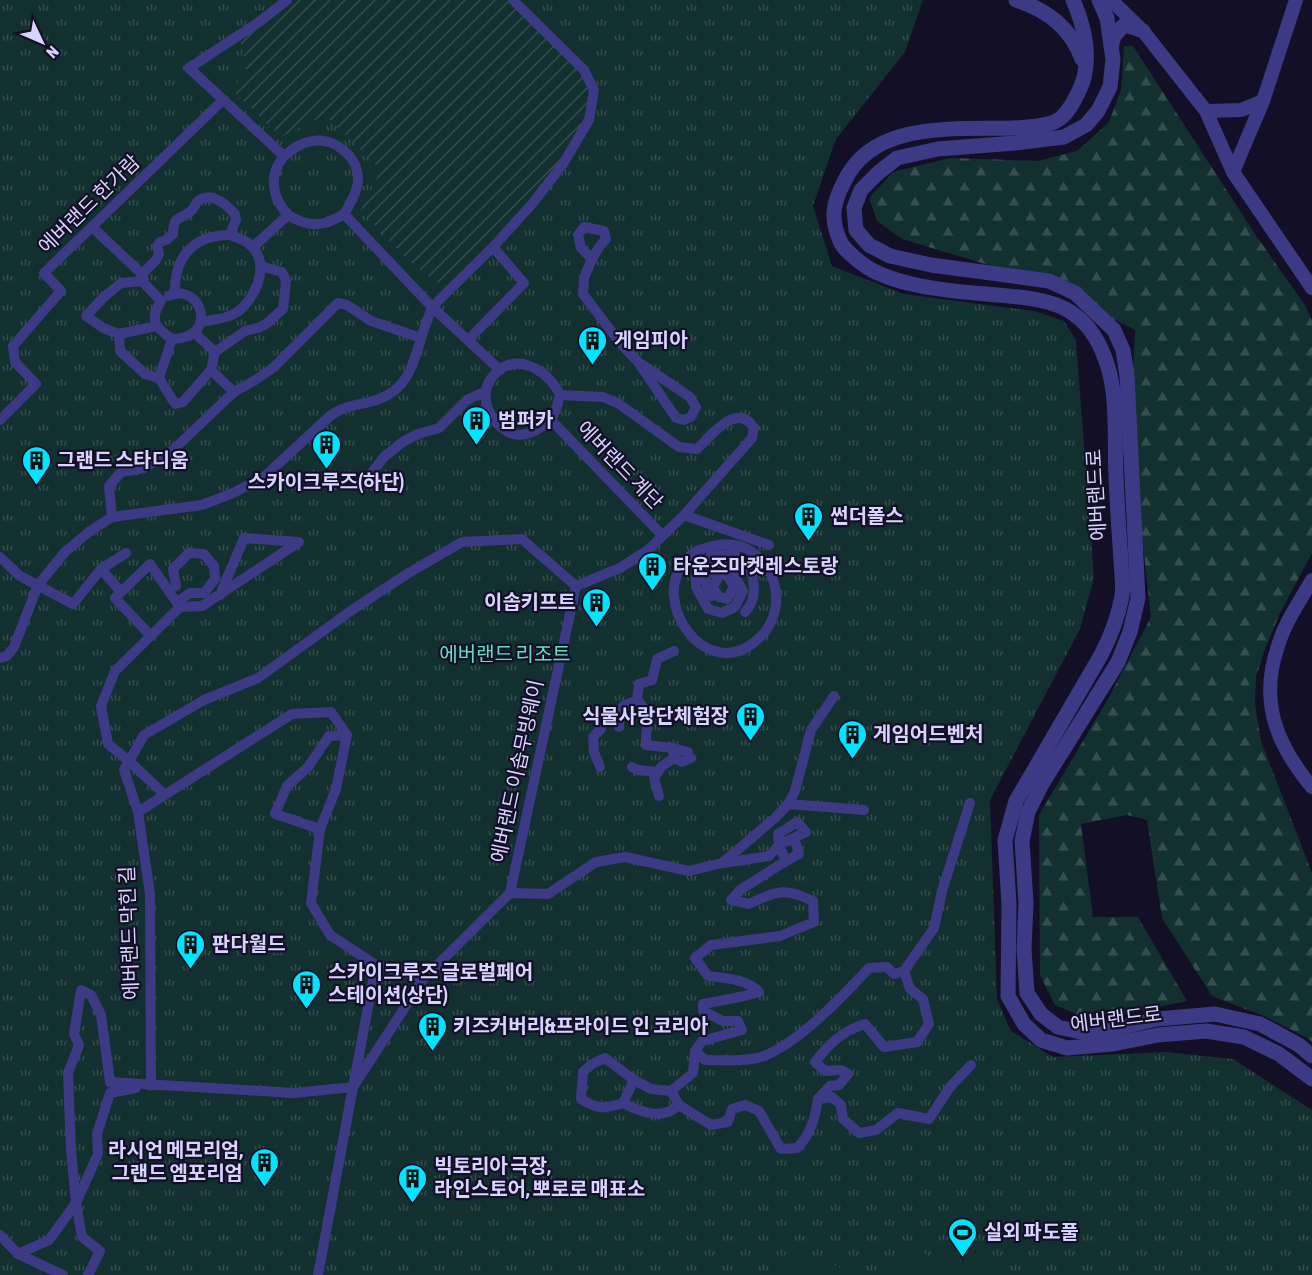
<svg xmlns="http://www.w3.org/2000/svg" width="1312" height="1275" font-family="'Asap Condensed','Noto Sans KR',sans-serif">
  <defs>
    <pattern id="forest-firs" width="22" height="20" patternUnits="userSpaceOnUse" patternTransform="scale(1.5)"><rect width="22" height="20" fill="#12302f"/><path d="M5 1l3.5 6h-7zM16 11l3.5 6h-7z" fill="#344d4e"/></pattern>
    <pattern id="park-tufts" width="24" height="20" patternUnits="userSpaceOnUse" patternTransform="scale(1.5)"><rect width="24" height="20" fill="#12302f"/><path d="M3 7l-1-3M5 7V3M7 7l1-3M15 17l-1-3M17 17v-4M19 17l1-3" fill="none" stroke="#344d4e"/></pattern>
    <pattern id="garden-furrows" width="10" height="10" patternUnits="userSpaceOnUse" patternTransform="scale(1.5)"><rect width="10" height="10" fill="#12302f"/><path d="M-1 1l2-2M0 10L10 0M9 11l2-2" fill="none" stroke="#344d4e"/></pattern>
  </defs>
  <rect width="100%" height="100%" fill="#130f26"/>
  <polygon fill="url(#forest-firs)" points="1124,46 1133,46 1257,237 1305,305 1312,321 1312,553 1279,615 1265,649 1256,677 1255,704 1261,741 1312,873 1312,1042 1307,1038 1266,1017 1212,996 1162,918 1147,820 1127,815 1081,824 1093,917 1138,917 1187,1001 1093,1021 1055,1005 1040,975 1039,815 1108,699 1151,617 1130,428 1135,330 1035,279 902,239 877,221 869,198 893,172 950,158 1037,161 1077,151 1109,122 1121,90"/>
  <polygon fill="url(#park-tufts)" points="0,0 923,0 905,52 836,139 813,206 832,266 904,294 1034,311 1064,321 1076,340 1094,578 1080,629 990,800 997,999 1011,1031 1053,1057 1166,1052 1233,1059 1312,1110 1312,1275 0,1275"/>
  <path fill="url(#garden-furrows)" d="M281,0H513L584,70L594,90L589,120L563,164L451,290C414,272 389,240 361,210L381,170L325,115L281,137L231,89L248,71L243,66L249,60L242,54L246,49L239,42Z"/>
  <g fill="#12302f">
    <polygon points="963,1236 988,1252 998,1275 886,1275 896,1255 919,1247 930,1259 943,1254 936,1251 941,1241"/>
    <polygon points="787,1250 864,1275 779,1275"/>
  </g>
  <g fill="none" stroke-linecap="round" stroke-linejoin="round">
    <g stroke="#3d3a85" stroke-width="10">
      <path d="M284,156C268,175 272,198 288,215"/>
      <polyline points="92,227 142,274 142,281"/>
      <path d="M253,247L288,215C309,228 324,227 344,214"/>
      <polyline points="592,259 599,247 606,239 604,231 584,227 578,235 581,248 592,259 584,278 583,294 621,344 638,362 676,418 684,420 691,417 696,407 690,397 638,362"/>
      <path d="M142,274L156,260L159,254L157,246L160,242L166,240L173,234C174,213 179,222 192,210C194,208 195,205 197,202C210,190 226,204 235,214L236,220L230,235C193,235 174,257 175,293"/>
      <path d="M169,296C200,281 221,338 172,339"/>
      <path d="M201,322C211,320 225,319 234,314C253,303 270,269 254,249C249,241 238,238 230,235"/>
      <polyline points="195,333 215,352 245,331 258,328 266,324 283,309 286,281 282,272 260,266"/>
      <polyline points="119,334 157,326"/>
      <polyline points="172,339 159,378 175,404 183,402 211,370 215,352"/>
      <polyline points="468,340 524,283 493,247"/>
      <polyline points="211,370 234,392"/>
      <polyline points="500,370 432,307 493,247 532,204 563,164 589,120 594,90 584,70 513,0"/>
      <path d="M159,378L145,374L120,351L119,334L103,328L86,316L104,297L121,283L142,281L161,301C149,319 155,328 172,339"/>
      <path d="M560,395C551,374 522,353 499,370C476,389 485,418 508,432C522,439 539,431 550,420C556,414 558,403 560,395L603,397L619,404L679,447L697,449C712,435 737,401 754,428L752,438L684,515L648,550L620,568L576,586"/>
      <polyline points="0,420 36,384 15,362 13,346 61,291 44,273 222,101"/>
      <polyline points="551,420 662,535"/>
      <polyline points="363,484 384,457 404,441 418,434 439,428 467,400 486,391"/>
      <polyline points="684,515 769,545"/>
      <polyline points="112,517 109,486 121,472 144,468 172,451 234,392 257,379 274,367 338,303 347,305 371,321 421,338"/>
      <polyline points="0,557 20,576 73,604 101,569"/>
      <path d="M682,564C686,560 690,555 695,552C700,549 707,548 713,546C767,532 798,604 758,639C706,687 647,598 687,560"/>
      <polyline points="727,574 734,587 727,599 719,597 713,587 719,575 733,573 743,591 735,607 722,613 708,609 696,587 696,576 711,556 735,554"/>
      <polyline points="176,586 173,569 189,553 204,554 214,566 215,579 204,593 190,593 177,602"/>
      <polyline points="121,592 101,569 126,553"/>
      <polyline points="712,596 707,586 705,577 719,563 731,563 752,572"/>
      <path d="M745,612C758,598 754,585 751,567"/>
      <polyline points="151,636 115,598 150,564 180,607"/>
      <path d="M0,658L7,656L14,647L38,585L65,552L90,531L112,517L202,505L233,493L264,477L331,415C349,403 360,406 379,399C406,389 412,368 420,342C423,330 428,319 432,307L344,214C350,204 358,191 358,179C358,155 332,135 308,142C299,144 291,150 284,156L189,68L259,22L287,0"/>
      <polyline points="619,727 619,715 623,706 637,700"/>
      <path d="M673,748L646,745C645,726 653,715 637,700L639,684L652,680L657,659L674,651"/>
      <polyline points="688,752 673,748 674,758 682,762 691,758"/>
      <polyline points="600,767 594,752 593,737 601,729"/>
      <polyline points="632,767 638,770 657,772"/>
      <polyline points="164,794 129,761 108,744 101,706 115,671 180,607 202,606 299,542 244,538 220,595"/>
      <polyline points="659,796 654,778 661,767 674,758"/>
      <polyline points="788,804 864,810"/>
      <polyline points="138,812 124,770 144,735 204,700 258,678 352,610 407,574 462,542 522,539 576,586"/>
      <path d="M786,861L740,890L731,900L749,904C777,891 784,887 813,901L814,922L780,936L711,945L695,958L708,976C725,978 747,979 759,992C740,998 722,1000 703,1004V1011L723,1021H738L742,1030L702,1041L695,1051L705,1060C722,1060 744,1062 761,1057C797,1045 843,996 869,968L887,967L894,974L904,971L934,928L942,891L970,803"/>
      <polyline points="723,863 769,856 779,845 778,834 797,822 806,832 779,845 786,861 799,854 794,838"/>
      <polyline points="510,893 576,586"/>
      <polyline points="376,965 424,978"/>
      <polyline points="151,1085 150,894 138,812 292,714 331,712 347,735"/>
      <path d="M671,1091L679,1105C662,1121 641,1112 623,1103C604,1109 599,1110 581,1099L583,1072L592,1064L605,1058L634,1080L651,1089L671,1091L693,1073L695,1051"/>
      <path d="M818,1099L830,1086L839,1085L848,1074L841,1070L825,1071L815,1062C829,1044 842,1031 865,1024L884,1047L917,1042L929,1024L923,999L910,989L904,971"/>
      <polyline points="623,1103 634,1080"/>
      <path d="M679,1105L711,1125L728,1122L732,1109L745,1105L759,1111L781,1149L797,1148C811,1134 815,1118 818,1099L832,1097L841,1105L843,1119L859,1133L876,1130L898,1113L929,1119L950,1087L971,1065"/>
      <polyline points="0,1235 18,1254 49,1240 76,1203 98,1154 97,1134 110,1093 136,1088"/>
      <polyline points="18,1254 63,1275"/>
      <polyline points="88,1275 100,1251 82,1237 76,1203 71,1150 68,1073 79,1045 74,1034 81,990 91,995 101,1015 110,1082 294,1093 353,1087 376,965 330,935 311,903 320,829 336,789 347,735 329,736 308,767 287,786 275,814 320,829"/>
      <polyline points="318,1275 353,1087 424,978 510,893 548,894 596,862 625,857 689,871 722,863 775,818 788,804 795,791 811,730 834,696"/>
    </g>
    <g stroke="#3d3a85" stroke-width="14">
      <polyline points="1111,0 1143,31 1206,111 1233,172 1312,288"/>
      <polyline points="1206,111 1241,110 1263,101"/>
      <polyline points="1233,172 1263,101 1296,0"/>
      <path d="M1312,580C1300,601 1285,622 1278,646C1259,701 1276,744 1312,787"/>
    </g>
    <g stroke="#3d3a85" stroke-width="15">
      <path d="M1016,0C1048,10 1071,28 1082,59"/>
      <path d="M1073,0C1085,27 1093,63 1079,91C1074,101 1068,114 1058,120C1049,126 1023,128 1012,128C955,130 873,120 844,182C833,203 830,218 840,241C843,249 854,257 861,263C891,286 949,291 986,294C1040,299 1083,298 1105,358C1119,395 1114,438 1116,477C1117,504 1119,532 1121,560C1121,571 1124,585 1122,596C1118,617 1111,636 1101,655L1016,801L1005,840L1009,904L1008,996L1024,1024L1041,1040L1067,1048L1113,1044L1158,1035L1206,1031L1244,1037L1279,1054L1312,1079"/>
      <polyline points="1099,0 1107,18 1113,59 1110,87 1098,111 1086,125 1064,137 1015,143 938,149 897,158 878,173 861,190 854,208 856,230 869,245 890,256 931,265 1049,281 1075,293 1114,330 1123,350 1127,376 1138,598 1130,632 1118,662 1042,784 1028,812 1022,841 1026,903 1024,949 1027,993 1041,1014 1058,1027 1085,1033 1110,1030 1157,1019 1215,1014 1260,1024 1299,1045 1312,1056"/>
      <polyline points="1111,47 1114,36 1123,26 1128,26 1143,31"/>
    </g>
  </g>
  <defs>
    <symbol id="building-pin" viewBox="-11 -11 22 30"><path d="M0 17L-7.5 6A9.5 9.5 0 1 1 7.5 6Z" fill="#00e5ff" stroke="#130f26"/><path d="M-4-6H4V6H1V3H-1V6H-4ZM-2.5-4.3h1.7v1.8h-1.7ZM.8-4.3h1.7v1.8H.8ZM-2.5-1h1.7V.8h-1.7ZM.8-1h1.7V.8H.8Z" fill="#111"/></symbol>
    <symbol id="stadium-pin" viewBox="-11 -11 22 30"><path d="M0 17L-7.5 6A9.5 9.5 0 1 1 7.5 6Z" fill="#00e5ff" stroke="#130f26"/><path d="M0-5a6.5 5 0 1 0 0 10a6.5 5 0 1 0 0-10ZM-3.5-1.8h7v3.6h-7Z" fill="#111"/></symbol>
  </defs>
  <g fill-rule="evenodd">
    <use href="#building-pin" x="576" y="324" width="33" height="45"/>
    <use href="#building-pin" x="460" y="404" width="33" height="45"/>
    <use href="#building-pin" x="310" y="428" width="33" height="45"/>
    <use href="#building-pin" x="20" y="444" width="33" height="45"/>
    <use href="#building-pin" x="792" y="500" width="33" height="45"/>
    <use href="#building-pin" x="636" y="550" width="33" height="45"/>
    <use href="#building-pin" x="580" y="586" width="33" height="45"/>
    <use href="#building-pin" x="734" y="700" width="33" height="45"/>
    <use href="#building-pin" x="836" y="718" width="33" height="45"/>
    <use href="#building-pin" x="174" y="928" width="33" height="45"/>
    <use href="#building-pin" x="290" y="968" width="33" height="45"/>
    <use href="#building-pin" x="416" y="1010" width="33" height="45"/>
    <use href="#building-pin" x="248" y="1146" width="33" height="45"/>
    <use href="#building-pin" x="396" y="1162" width="33" height="45"/>
    <use href="#stadium-pin" x="946" y="1216" width="33" height="45"/>
  </g>
  <g text-anchor="middle" stroke-width="4.5" stroke-linejoin="round" paint-order="stroke">
    <g font-size="20" fill="#d9d4ff" stroke="#130f26">
      <text transform="translate(89 204) rotate(-44)" y="7">에버랜드 한가람</text>
      <text transform="translate(620 465) rotate(46)" y="7">에버랜드 계단</text>
      <text transform="translate(1096 495) rotate(-93)" y="7">에버랜드로</text>
      <text transform="translate(517 771) rotate(-78)" y="7">에버랜드 이솝무빙웨이</text>
      <text transform="translate(129 933) rotate(-92)" y="7">에버랜드 막힌 길</text>
      <text transform="translate(1116 1019) rotate(-7)" y="7">에버랜드로</text>
    </g>
    <g font-size="20" font-weight="bold" fill="#d9d4ff" stroke="#130f26" text-anchor="start">
      <text x="614" y="347">게임피아</text>
      <text x="498" y="427">범퍼카</text>
      <text x="57" y="467">그랜드 스타디움</text>
      <text x="326" y="489" text-anchor="middle">스카이크루즈(하단)</text>
      <text x="830" y="523">썬더폴스</text>
      <text x="673" y="573">타운즈마켓레스토랑</text>
      <text x="576" y="609" text-anchor="end">이솝키프트</text>
      <text x="729" y="723" text-anchor="end">식물사랑단체험장</text>
      <text x="873" y="741">게임어드벤처</text>
      <text x="212" y="951">판다월드</text>
      <text x="328" y="979">스카이크루즈 글로벌페어<tspan x="328" dy="23">스테이션(상단)</tspan></text>
      <text x="453" y="1033">키즈커버리&amp;프라이드 인 코리아</text>
      <text x="243" y="1157" text-anchor="end">라시언 메모리엄,<tspan x="243" dy="23">그랜드 엠포리엄</tspan></text>
      <text x="434" y="1173">빅토리아 극장,<tspan x="434" dy="23">라인스토어, 뽀로로 매표소</tspan></text>
      <text x="984" y="1239">실외 파도풀</text>
    </g>
    <g font-size="20" fill="#5fe0c0" stroke="#130f26">
      <text x="505" y="661">에버랜드 리조트</text>
    </g>
  </g>
  <g transform="translate(42 42) rotate(134)" stroke="#130f26" stroke-width="4.5" paint-order="stroke">
  <path d="M0-4.5L10 22L0 15L-10 22Z" fill="#d9d4ff"/>
  <text y="-9" font-size="16" font-weight="bold" text-anchor="middle" fill="#d9d4ff">N</text>
  </g>
</svg>
